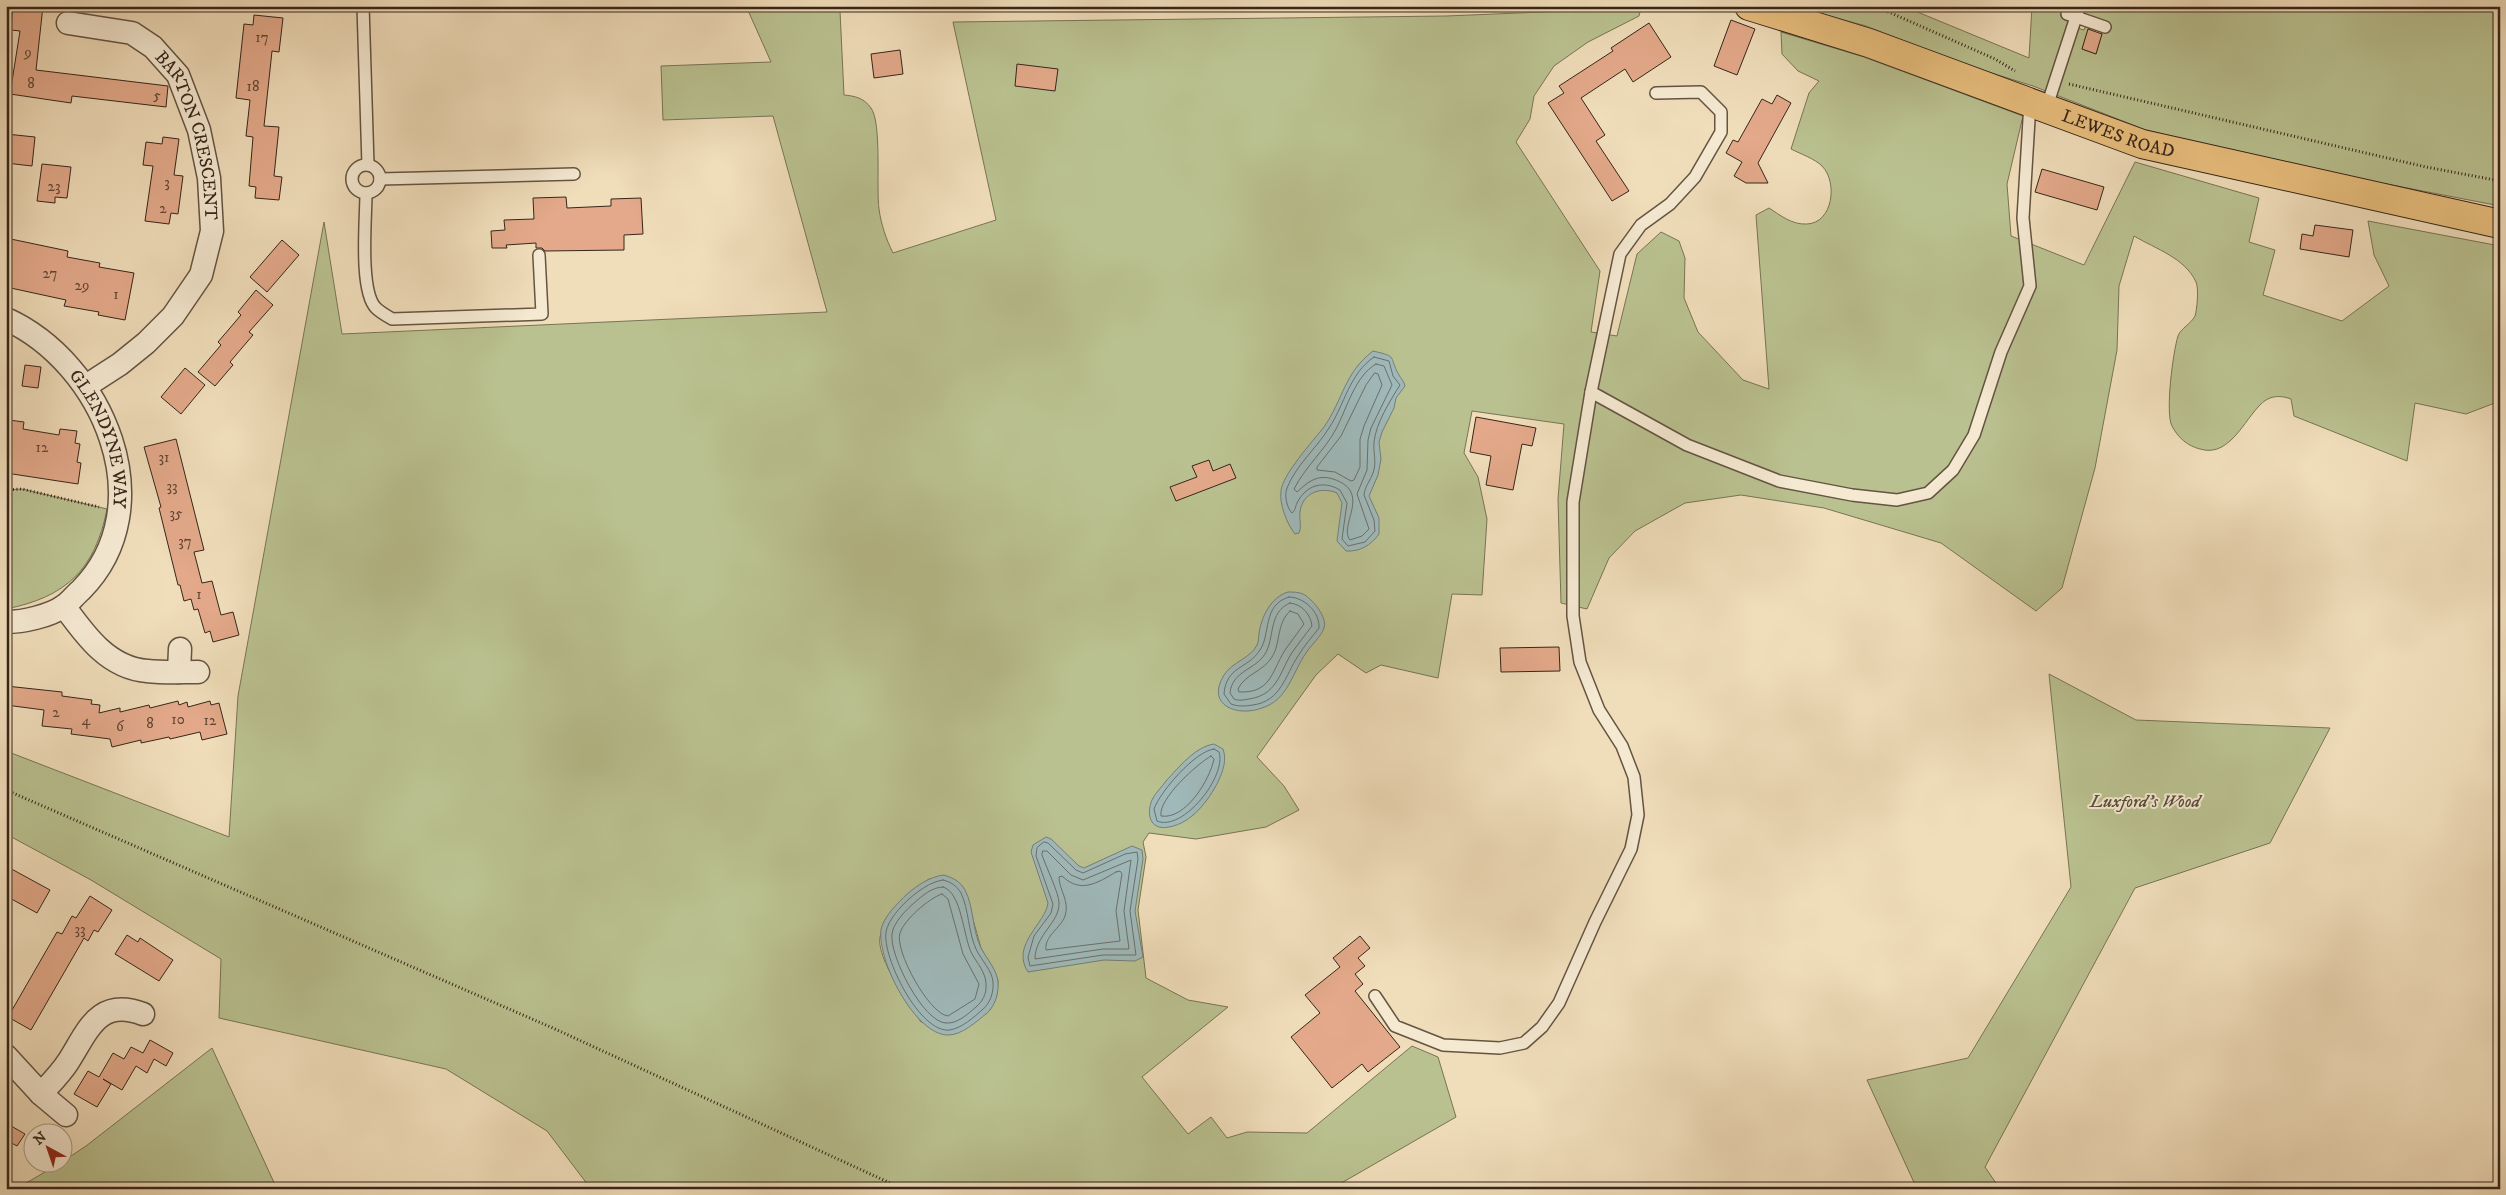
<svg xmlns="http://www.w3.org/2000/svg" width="2506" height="1195" font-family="'IM FELL DW Pica',serif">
  <rect width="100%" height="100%" fill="#f0ddba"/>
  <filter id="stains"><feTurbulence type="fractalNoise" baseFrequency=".004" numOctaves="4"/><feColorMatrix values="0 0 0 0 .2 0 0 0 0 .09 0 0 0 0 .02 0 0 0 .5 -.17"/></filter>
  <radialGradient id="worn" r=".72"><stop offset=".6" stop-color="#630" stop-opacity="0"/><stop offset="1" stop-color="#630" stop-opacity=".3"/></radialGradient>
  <g fill="#bac190" stroke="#787455" fill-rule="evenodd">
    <path d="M746,6H807L840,11L844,95C855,96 864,98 871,108C882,123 876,188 879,209C881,224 886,239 893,253L996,220L953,22L1446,16L1641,8L1639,16L1588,42L1554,66L1534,96L1530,119L1516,142L1600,271L1591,332L1617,336L1637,254L1661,232L1679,241L1685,258L1684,298L1698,332L1743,380L1769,389L1756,215L1769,208C1780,215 1792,225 1807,224C1833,223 1838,182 1822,166C1815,159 1801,154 1791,149L1809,93L1819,81L1798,71L1782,54L1781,32L1864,57L2023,116L2007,184L2011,236L2084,265L2135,162L2259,198L2249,242L2275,250L2263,295L2342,321L2389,286L2374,255L2368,221L2500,246V401L2466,414L2415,403L2407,461L2294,416L2291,399C2283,396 2274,395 2266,400C2247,412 2232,459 2200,449C2188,446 2178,438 2172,426C2165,413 2173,352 2178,336C2181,328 2191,324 2195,316C2197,310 2199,288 2196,282C2185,258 2156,249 2134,236L2119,286L2117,350L2095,468L2062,588L2036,611L1941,543L1824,508L1741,495L1685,503L1635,531L1609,558L1587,609L1561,603L1558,499L1564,424L1472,411L1464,453L1478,477L1487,519L1482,595L1452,594L1438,678L1381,665L1366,673L1338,654L1316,675L1257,757L1284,786L1299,810L1266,827L1196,839L1149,833L1143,842L1146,857L1138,910L1146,978L1188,1000L1228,1007L1142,1077L1188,1134L1211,1117L1227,1138L1247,1132L1307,1133L1412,1046L1438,1057L1456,1117L1331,1189H591L547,1131L446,1069L219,1018L221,959L91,880L6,834V751L229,837L238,696L324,222L342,334L827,312L773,116L663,120L661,66L771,62ZM929,879L965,891L981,948L998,980L997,994L990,1010L959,1032L921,1022C909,1006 876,957 880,937C881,932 886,927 888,923C901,900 907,894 929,879Z"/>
    <polygon points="1793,6 1903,6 2029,58 2032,6 2076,6 2071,19 2077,28 2084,30 2086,25 2089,27 2082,49 2096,54 2103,30 2109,32 2111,25 2081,15 2083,6 2500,6 2500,206 2273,162 2146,130 2033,86 1966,65 1866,26"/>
    <path d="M22,489L107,509C95,570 66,597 6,609V490Z"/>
    <polygon points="2049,674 2136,720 2330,728 2270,843 2135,888 1985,1167 2000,1189 1917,1189 1867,1080 1968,1058 2071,887"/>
    <polygon points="212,1048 277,1189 16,1189 62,1162 86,1146"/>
  </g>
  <g fill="#9fb9ba" stroke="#757e7a">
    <path d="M1373,351C1399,357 1388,356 1399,375C1401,379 1404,381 1405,386L1396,398L1394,408L1382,432L1379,442L1381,459L1378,475L1369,496L1379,518V534C1371,545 1360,552 1346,551L1337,541L1342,503L1337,493C1321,486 1302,493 1300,512C1299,520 1302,525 1299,533L1295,534C1287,524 1279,504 1281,491C1282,475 1313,441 1324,427C1343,400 1344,373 1373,351Z"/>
    <path d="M1288,592C1293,592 1298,592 1303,594C1312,598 1328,618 1324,628C1321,637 1311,645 1306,653C1292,673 1288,700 1262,708C1238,717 1205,706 1224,675C1232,662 1251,658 1257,645C1259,641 1258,638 1259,634C1261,617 1271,597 1288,592Z"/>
    <path d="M1214,744L1223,749C1227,760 1223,771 1218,782C1208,801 1192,823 1169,827C1150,831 1146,814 1152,800C1155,793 1162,787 1166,781C1179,767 1195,747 1214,744Z"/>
    <path d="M1046,837L1051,839L1079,866L1084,868L1132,846L1142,850L1143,859L1135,911L1143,957L1135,961L1104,960L1028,972C1010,945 1046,923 1048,903L1031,852L1033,845Z"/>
    <path d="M944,875C953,878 960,881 965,890C974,907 972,930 981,948C987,959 997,970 998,982C999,993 995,1006 987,1013C976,1022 962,1035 948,1035C915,1035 877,960 881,930C883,917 898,903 907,894C918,885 929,877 944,875Z"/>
  </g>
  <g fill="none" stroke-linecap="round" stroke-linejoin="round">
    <g stroke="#6a706a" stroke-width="1">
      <path d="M1374,357L1389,361L1393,376L1400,385C1390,401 1376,423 1374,442C1373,452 1377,463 1373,473C1370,481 1365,486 1364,495L1374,520L1375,531L1365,542L1348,546L1342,539L1347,503L1340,490C1323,480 1306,485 1297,503C1295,507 1296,510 1292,513C1287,508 1284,496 1287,488C1296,465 1316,449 1329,428C1345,404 1349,374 1374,357Z"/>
      <path d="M1376,364L1384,366L1392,385L1371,428L1368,440L1367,470L1357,494L1369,529L1362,536L1350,540C1338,525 1373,492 1333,479C1317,474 1308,482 1297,492L1294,489C1305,467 1325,450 1336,429C1347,408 1355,376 1376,364Z"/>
      <polygon points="1375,373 1378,374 1382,385 1364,426 1360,439 1360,467 1354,480 1351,481 1335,472 1317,470 1317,467 1341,436 1366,385"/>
      <path d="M1289,597C1304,597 1320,612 1319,628C1312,637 1304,646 1298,656C1285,676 1281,701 1253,705C1245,706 1239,707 1231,704L1224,694C1226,666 1248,669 1260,650C1271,634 1262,605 1289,597Z"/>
      <path d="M1290,603C1302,604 1311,615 1312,626C1305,635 1298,644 1291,654C1279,675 1276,695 1249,699C1243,700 1239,701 1234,699L1230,693C1232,671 1255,670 1265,654C1275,638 1268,612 1290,603Z"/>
      <path d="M1290,611L1298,614L1304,624C1298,633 1291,641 1285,650C1271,673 1271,693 1239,692L1238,689C1245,674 1264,671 1272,657C1281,643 1276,624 1290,611Z"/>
      <path d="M1214,749L1219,752C1227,776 1183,832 1157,821L1154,809C1160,792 1195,751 1214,749Z"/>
      <path d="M1211,756L1214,759C1210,779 1186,820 1161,816C1158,799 1197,764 1211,756Z"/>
      <polygon points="1044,842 1048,843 1076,870 1083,873 1125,854 1137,852 1138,859 1130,911 1136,955 1103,955 1030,966 1028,957 1034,936 1051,913 1053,904 1036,856 1037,848"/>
      <path d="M1043,851H1047L1071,875L1083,880L1131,860L1124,911L1129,949H1103L1035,959C1035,935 1060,922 1059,903C1059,893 1046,867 1042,855Z"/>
      <path d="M1116,872L1120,871L1122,874L1116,911L1120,941L1046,950C1044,936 1061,928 1065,916C1070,901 1059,890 1059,877L1062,876C1081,894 1097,883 1116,872Z"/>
      <path d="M943,880C951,882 957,886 961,893C969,910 968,931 976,949C981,960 992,970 993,982C994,992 990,1004 982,1010C974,1017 962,1028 950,1030C920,1034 882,957 886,932C888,920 901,906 910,898C920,890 930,882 943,880Z"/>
      <path d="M943,887C962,892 963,937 972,954C977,963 986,973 986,984C987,994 982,1002 976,1007C968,1014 957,1024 946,1023C923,1022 889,955 892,934C893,923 906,910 914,903C922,896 932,887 943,887Z"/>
      <path d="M942,894L948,899L963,954L979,984L975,999L948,1016C929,1014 894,950 900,933C904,920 929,898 942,894Z"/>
    </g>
  </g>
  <g fill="#e3a98a" stroke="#36261a">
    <polygon points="13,6 43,6 36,70 168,86 166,107 72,96 71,103 10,94 20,31 11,30"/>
    <polygon points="254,15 283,18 279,52 272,51 264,126 279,127 274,176 282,177 279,200 255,198 256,187 249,186 253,137 246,136 250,100 236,98 244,24 253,25"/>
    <polygon points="1731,20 1755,29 1737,75 1714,66"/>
    <polygon points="1649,23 1671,57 1633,82 1625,69 1581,98 1605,135 1596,141 1629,191 1612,201 1548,103 1564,93 1559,86 1613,51 1611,48"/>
    <polygon points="2088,29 2102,34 2096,54 2082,49"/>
    <polygon points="900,50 903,74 874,78 871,54"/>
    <polygon points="1017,64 1058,69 1055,91 1015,86"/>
    <polygon points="1777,95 1791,103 1758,163 1768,183 1746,183 1734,176 1742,162 1726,153 1733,140 1738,142 1762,99 1772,104"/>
    <polygon points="6,134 35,137 32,166 6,163"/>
    <polygon points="163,137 179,139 174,175 183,176 178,214 171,213 169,224 145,221 153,166 143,165 146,142 162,144"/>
    <polygon points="42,164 71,167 67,198 55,197 55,203 37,201"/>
    <polygon points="2042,169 2104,187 2097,210 2035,192"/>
    <polygon points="566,197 567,208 611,206 611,199 641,198 643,234 624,235 624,250 545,251 542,248 536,248 536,243 506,245 507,248 492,248 491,231 505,230 504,220 534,219 533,198"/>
    <polygon points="2315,225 2353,230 2349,257 2300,249 2302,234 2313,236"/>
    <polygon points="6,238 68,251 67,257 100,263 99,267 134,273 125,320 98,315 99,312 64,306 66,300 6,287"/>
    <polygon points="282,240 299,255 267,292 250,277"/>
    <polygon points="256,290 273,305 249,332 253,335 230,362 233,365 215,386 198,372 221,345 218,342 241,315 238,312"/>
    <polygon points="25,365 41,367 38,388 22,386"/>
    <polygon points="185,368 205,385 181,414 161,397"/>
    <polygon points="1476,417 1536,428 1532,446 1522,444 1513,490 1486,485 1491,456 1470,452"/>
    <polygon points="9,420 24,422 23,429 59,435 60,429 77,431 75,443 80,444 77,462 81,463 78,484 6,473 6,439"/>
    <polygon points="176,439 204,550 194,552 202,583 212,581 221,615 233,612 239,635 213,642 210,631 205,633 198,609 194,610 191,599 184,601 180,585 178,585 159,508 161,507 144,447"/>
    <polygon points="1209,460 1213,471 1230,464 1236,478 1176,501 1170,487 1197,477 1192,466"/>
    <polygon points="1559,647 1560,671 1501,672 1500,648"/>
    <polygon points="6,686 62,692 62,696 92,700 91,704 100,705 99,713 120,708 120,712 149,705 150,708 178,701 179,705 187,702 188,707 210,701 211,705 219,703 227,734 202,740 200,732 170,739 169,737 141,743 141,740 112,747 110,739 71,734 72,729 42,726 44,710 6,705"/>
    <polygon points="6,866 50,890 37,913 6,896"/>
    <polygon points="90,896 112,910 98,932 94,930 88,941 84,938 31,1030 8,1017 57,932 62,934 72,916 76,918"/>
    <polygon points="127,935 138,942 140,938 173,960 159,981 115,954"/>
    <polygon points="1360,936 1370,948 1358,958 1365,966 1355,974 1363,984 1355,991 1400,1047 1368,1072 1362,1064 1332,1088 1291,1037 1320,1013 1305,995 1340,967 1333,958"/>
    <polygon points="150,1040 173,1053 166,1066 154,1059 147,1073 136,1066 122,1090 103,1079 111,1084 97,1107 74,1094 88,1071 99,1077 113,1053 124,1059 131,1047 143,1053"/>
    <polygon points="6,1123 25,1134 17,1146 6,1140"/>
  </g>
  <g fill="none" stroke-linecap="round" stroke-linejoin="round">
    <defs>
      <g id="service">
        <polyline points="363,6 368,165"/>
        <polyline points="2067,14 2076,17 2079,8"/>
        <polyline points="1656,93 1701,92 1721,112 1721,132 1695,177 1670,204 1641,225 1620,254 1591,392 1687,445 1779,481 1852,495 1897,500 1928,493 1953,470 1974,435 2001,352 2030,286 2023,218 2030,103"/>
        <polyline points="2046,109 2076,17 2105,27"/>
        <circle cx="366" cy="179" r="14"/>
        <polyline points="380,179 574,174"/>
        <path d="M366,193C366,218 359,291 376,308C380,312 387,316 392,319L542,314L539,255"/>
        <polyline points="1375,996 1395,1026 1443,1045 1500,1048 1524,1043 1542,1027 1559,1003 1595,922 1631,849 1638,815 1634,777 1622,746 1599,710 1580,662 1573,616 1573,502 1591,392"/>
      </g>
      <g id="minor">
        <path id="s1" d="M68,23L132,33L153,47L178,75L199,130L209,178L212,231L201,275L173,316L146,343L120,364L86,386"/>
        <path id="s2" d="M6,319C103,363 164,506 81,590C75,595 70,602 64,606C50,616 23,622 6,622"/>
        <path d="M64,606C85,635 108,668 147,671C164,673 181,672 198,672"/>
        <polyline points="179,672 180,649"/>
        <polyline points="6,1056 41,1094 66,1115"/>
        <path d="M41,1094C50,1084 61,1073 68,1062C88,1031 98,997 143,1014"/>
      </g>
      <g id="trunk">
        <path id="s3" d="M1749,6L1869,43L2142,144L2500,224"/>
      </g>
    </defs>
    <use href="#service" stroke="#645442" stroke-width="14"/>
    <use href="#minor" stroke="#645442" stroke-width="25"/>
    <use href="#trunk" stroke="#36261a" stroke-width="30"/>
    <g stroke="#36261a" stroke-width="3" stroke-dasharray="1 2.5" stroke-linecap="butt">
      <polyline points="1875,6 1995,59 2015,71"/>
      <polyline points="2069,84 2426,167 2500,181"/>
      <polyline points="6,490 22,489 99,507"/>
      <polyline points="6,790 555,1029 903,1189"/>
    </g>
    <use href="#service" stroke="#f5e9d2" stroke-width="11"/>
    <use href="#minor" stroke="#f5e9d2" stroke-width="22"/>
    <use href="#trunk" stroke="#e8be7d" stroke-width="28"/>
  </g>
  <g text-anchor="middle" stroke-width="4" stroke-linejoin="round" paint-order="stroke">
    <g font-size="15" fill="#614736">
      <text x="262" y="42">17</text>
      <text x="28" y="57">9</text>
      <text x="31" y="88">8</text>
      <text x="253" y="91">18</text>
      <text x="157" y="100">5</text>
      <text x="167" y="187">3</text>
      <text x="54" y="191">23</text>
      <text x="163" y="213">2</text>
      <text x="50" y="278">27</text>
      <text x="82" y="290">29</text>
      <text x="116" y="299">1</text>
      <text x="42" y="452">12</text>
      <text x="164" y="462">31</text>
      <text x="172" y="491">33</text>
      <text x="176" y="518">35</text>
      <text x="185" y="546">37</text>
      <text x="199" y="599">1</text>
      <text x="56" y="717">2</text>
      <text x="178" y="724">10</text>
      <text x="86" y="725">4</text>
      <text x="210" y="725">12</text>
      <text x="150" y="728">8</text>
      <text x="120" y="731">6</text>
      <text x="80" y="934">33</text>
    </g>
    <g font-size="18" fill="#36261a" stroke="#f5e9d2">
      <text dy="6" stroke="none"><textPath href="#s3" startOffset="391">LEWES ROAD</textPath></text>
      <text dy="6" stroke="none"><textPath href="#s1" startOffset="188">BARTON CRESCENT</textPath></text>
      <text dy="6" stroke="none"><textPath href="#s2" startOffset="160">GLENDYNE WAY</textPath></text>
    </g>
    <g font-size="18" font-style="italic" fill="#574d38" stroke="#f5e9d2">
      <text x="2145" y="807">Luxford's Wood</text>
    </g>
  </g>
  <rect width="2506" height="1195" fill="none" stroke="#f0ddba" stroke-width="25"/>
  <rect x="8" y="8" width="2491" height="1180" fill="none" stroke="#36261a" stroke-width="2.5"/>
  <rect x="12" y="12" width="2481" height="1170" fill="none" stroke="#36261a"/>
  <g transform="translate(48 1148) rotate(320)"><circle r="24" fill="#f5e9d2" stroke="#a99b88"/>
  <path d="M0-4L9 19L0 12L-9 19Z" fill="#8f2418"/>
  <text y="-8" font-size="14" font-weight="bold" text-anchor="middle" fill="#36261a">N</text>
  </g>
  <rect width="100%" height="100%" filter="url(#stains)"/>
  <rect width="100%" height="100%" fill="url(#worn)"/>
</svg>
